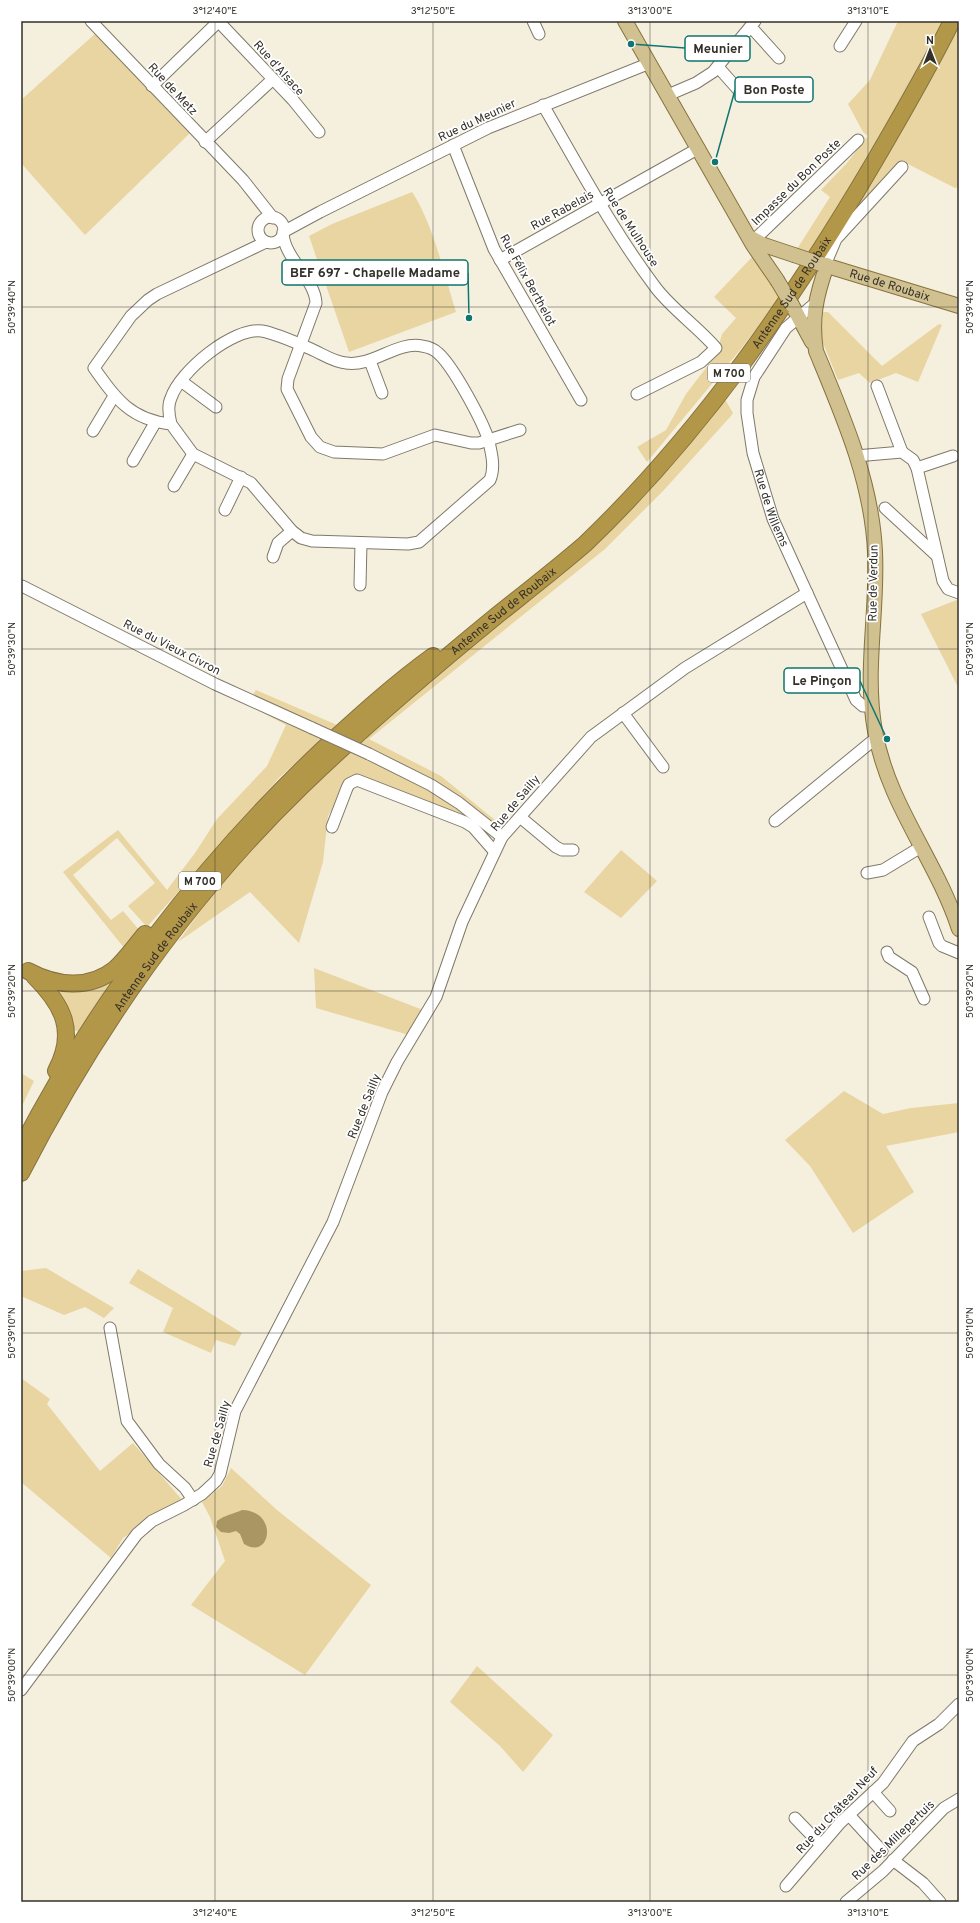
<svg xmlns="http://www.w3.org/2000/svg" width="980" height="1923" font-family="Overpass,sans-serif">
  <rect width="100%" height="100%" fill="#f5efde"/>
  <g fill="#e9d5a1">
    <polygon points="898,21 942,21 895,109 810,252 797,249 830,197 821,190 847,163 868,136 863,132 848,104 870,80"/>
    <polygon points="959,21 959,187 955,188 902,161 855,215 850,212"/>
    <polygon points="96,33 190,133 85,235 21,163 21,100"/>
    <path d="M412,192C432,221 445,276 456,312L349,352L309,236L332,224Z"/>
    <polygon points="755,254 780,298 740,350 647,462 637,447 666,430 686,394 716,355 722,334 736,318 714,297"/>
    <polygon points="821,312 828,312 882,366 939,324 942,325 918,382 896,373 870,383 859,373 838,380 817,328"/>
    <polygon points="722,398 726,401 733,413 731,416 663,491 605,549 369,739 441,776 501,825 489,838 470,820 347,782 328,816 323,862 299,943 250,892 178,942 207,902 250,849 345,751 367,739 359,738 469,647"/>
    <polygon points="959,599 959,689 921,614"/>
    <polygon points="256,690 337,725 279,778 147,927 128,906 155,883 117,838 73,875 111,920 123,911 141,932 125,949 63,872 118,830 167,890 195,853 217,819 267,766 286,725 246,704"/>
    <polygon points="621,850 657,881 621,918 584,892"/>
    <polygon points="131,957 83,1035 70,1027 52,984 68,988"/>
    <polygon points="314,968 423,1010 409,1035 316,1008"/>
    <polygon points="21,1073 34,1081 21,1108"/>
    <polygon points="844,1091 883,1114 911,1108 959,1103 959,1132 886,1146 914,1192 853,1233 810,1166 785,1140"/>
    <polygon points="46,1268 114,1308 104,1318 85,1307 64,1315 21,1296 21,1271"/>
    <polygon points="138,1269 242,1333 235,1346 216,1340 211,1353 163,1332 173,1308 129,1283"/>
    <polygon points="21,1378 50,1399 47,1404 100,1471 133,1443 183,1501 156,1514 123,1538 111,1558 21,1482"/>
    <polygon points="231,1468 277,1510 371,1585 305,1675 191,1605 225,1561 210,1517 202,1502 222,1486"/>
    <polygon points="477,1666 553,1735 523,1772 500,1746 450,1702"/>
  </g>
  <path fill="#aa9663" d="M242,1510C279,1511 271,1561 244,1544L240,1534L236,1531L229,1533L221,1532L216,1527L217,1521C225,1515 233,1514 242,1510Z"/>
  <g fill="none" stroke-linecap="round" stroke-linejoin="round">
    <defs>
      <g id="minor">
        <polyline points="91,21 243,180 273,218"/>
        <polyline points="533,21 539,34"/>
        <polyline points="219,22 293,100 319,132"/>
        <polyline points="751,27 779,58"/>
        <polyline points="840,46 856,21"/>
        <polyline points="718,67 742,94 754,84"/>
        <polyline points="152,86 219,21"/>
        <polyline points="668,95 696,83 713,72 755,21"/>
        <path d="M543,105C579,167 613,231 656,288C673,310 698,327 716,348L701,362L637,394"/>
        <polyline points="205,142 273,79"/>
        <polyline points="453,145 494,249 581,400"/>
        <circle cx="271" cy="230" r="13"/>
        <polyline points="283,232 320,212 488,128 650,63"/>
        <path d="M283,234C285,259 315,279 316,303L288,379L287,389L311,437L320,447L334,452L383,454L435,435L471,443H479L520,430"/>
        <polyline points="752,242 858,140"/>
        <polyline points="500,260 699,148"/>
        <polyline points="825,265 836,239 902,167"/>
        <path id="s1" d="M812,306L786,328L754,377L747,400V413L753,453L773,519L856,700L863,706H872"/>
        <polyline points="370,361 382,393"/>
        <polyline points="181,381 216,407"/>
        <polyline points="877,386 902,452"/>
        <path d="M171,424C169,416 167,406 171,398C180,371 233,327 262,331C278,334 297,343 313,350C324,355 334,362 346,363C373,367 396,341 422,346C428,347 434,349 438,353C453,366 484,423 489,442C492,455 495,468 490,480L419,542L408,544L312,541L301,538L292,531L251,483L193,454L171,424C131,420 116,399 94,368L131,316L148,300L157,294L266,242"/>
        <polyline points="93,431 114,396"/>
        <polyline points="856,456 902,452 913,460 917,468 943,581 948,589 959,593"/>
        <polyline points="133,461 155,423"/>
        <polyline points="917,468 953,456"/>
        <polyline points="174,486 193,454"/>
        <polyline points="885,508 937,556"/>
        <polyline points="225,510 241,477"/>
        <polyline points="273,557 278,543 292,531"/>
        <polyline points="360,585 361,543"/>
        <polyline points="22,586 215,684 312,728"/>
        <polyline points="623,713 663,767"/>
        <polyline points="369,754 431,785 459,803 502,837"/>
        <polyline points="520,817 556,847 562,850 573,850"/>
        <polyline points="775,821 876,738"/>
        <polyline points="332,827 347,788 349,784 357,780 465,822 473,827 494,851"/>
        <polyline points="867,873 883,870 921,847"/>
        <polyline points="929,917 939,943 942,946 959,953"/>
        <polyline points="887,952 889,957 912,972 924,999"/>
        <polyline points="110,1328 127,1421 159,1464 185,1488 193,1500"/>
        <polyline points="21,1690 137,1534 152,1521 184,1505 202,1494 216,1481 220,1474 235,1411 333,1222 382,1092 397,1062 436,997 462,922 502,837 591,737 685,668 807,593"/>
        <polyline points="873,1792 890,1811"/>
        <polyline points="849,1815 882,1851"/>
        <polyline points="795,1818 821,1845"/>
        <polyline points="893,1860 923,1883 940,1902"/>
        <polyline points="786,1886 840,1823 883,1783 913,1741 939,1724 959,1704"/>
        <polyline points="846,1902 883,1871 944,1808 959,1799"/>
      </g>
      <g id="major">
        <polyline points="625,21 753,245 777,280"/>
        <polyline points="751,238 764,245 794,255"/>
        <path id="s2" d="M821,264L959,306"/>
        <path d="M827,265C816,296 811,319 816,351C843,416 872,482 875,552C878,612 864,671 875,731C888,805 936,859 959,929"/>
        <polyline points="792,305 812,342"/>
      </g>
      <g id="highway">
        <path d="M28,971C56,986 89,990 115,969C126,959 135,946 145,934"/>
        <path d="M34,976C63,1005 77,1031 56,1071"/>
        <path d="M21,1148C97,1001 201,865 321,751C357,718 393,685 433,656"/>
        <path id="s3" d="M21,1173C94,1032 187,897 302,786C363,727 429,671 495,617C525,593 556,569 585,544C701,433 793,300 874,162C901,116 928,69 952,21"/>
      </g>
    </defs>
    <use href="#minor" stroke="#7f796a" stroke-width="13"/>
    <use href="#major" stroke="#86733e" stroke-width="16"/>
    <use href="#highway" stroke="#86733e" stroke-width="18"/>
    <use href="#minor" stroke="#fff" stroke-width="11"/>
    <use href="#major" stroke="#d1c191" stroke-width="14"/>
    <use href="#highway" stroke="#b39748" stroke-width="16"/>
    <defs>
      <polyline id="minor-bridge" points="312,728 369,754"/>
      <g id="major-bridge">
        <polyline points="794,255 821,264"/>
        <polyline points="777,280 792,305"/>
      </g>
    </defs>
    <use href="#minor-bridge" stroke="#7f796a" stroke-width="13" stroke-linecap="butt"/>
    <use href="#major-bridge" stroke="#86733e" stroke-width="16" stroke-linecap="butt"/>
    <use href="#minor-bridge" stroke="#fff" stroke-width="11"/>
    <use href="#major-bridge" stroke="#d1c191" stroke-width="14"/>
  </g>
  <path fill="none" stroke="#33302a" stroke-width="1" stroke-opacity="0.45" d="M215,21V1902M433,21V1902M650,21V1902M868,21V1902M21,307H959M21,649H959M21,991H959M21,1333H959M21,1675H959"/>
  <g text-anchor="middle" stroke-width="3.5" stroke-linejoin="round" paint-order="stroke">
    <g fill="#fff" stroke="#706e6a" stroke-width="1">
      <rect x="708" y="364" width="42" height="18" rx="3"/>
      <rect x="179" y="872" width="42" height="18" rx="3"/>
    </g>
    <g font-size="11" font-weight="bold" fill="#33302a">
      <text x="729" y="377">M 700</text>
      <text x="200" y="885">M 700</text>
    </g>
    <g font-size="12" fill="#33302a" stroke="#fff">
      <text transform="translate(279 68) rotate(48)" y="4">Rue d'Alsace</text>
      <text transform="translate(173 89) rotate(47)" y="4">Rue de Metz</text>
      <text transform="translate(477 120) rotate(-25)" y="4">Rue du Meunier</text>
      <text transform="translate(796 182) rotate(-44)" y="4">Impasse du Bon Poste</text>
      <text transform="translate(562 210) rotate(-29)" y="4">Rue Rabelais</text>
      <text transform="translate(631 227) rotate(57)" y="4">Rue de Mulhouse</text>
      <text transform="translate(528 280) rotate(61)" y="4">Rue Félix Berthelot</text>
      <text dy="4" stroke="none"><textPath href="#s2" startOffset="72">Rue de Roubaix</textPath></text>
      <text dy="4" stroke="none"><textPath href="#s3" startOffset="1179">Antenne Sud de Roubaix</textPath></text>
      <text dy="4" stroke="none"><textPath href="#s1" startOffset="228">Rue de Willems</textPath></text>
      <text transform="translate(873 583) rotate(-89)" y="4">Rue de Verdun</text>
      <text dy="4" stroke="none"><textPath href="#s3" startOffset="747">Antenne Sud de Roubaix</textPath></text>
      <text transform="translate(172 647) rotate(27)" y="4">Rue du Vieux Civron</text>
      <text transform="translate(515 803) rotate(-50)" y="4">Rue de Sailly</text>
      <text dy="4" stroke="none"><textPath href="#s3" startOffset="255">Antenne Sud de Roubaix</textPath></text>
      <text transform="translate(364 1106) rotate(-68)" y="4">Rue de Sailly</text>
      <text transform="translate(217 1434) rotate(-74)" y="4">Rue de Sailly</text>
      <text transform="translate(837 1810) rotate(-47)" y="4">Rue du Château Neuf</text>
      <text transform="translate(893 1840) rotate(-44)" y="4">Rue des Millepertuis</text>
    </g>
  </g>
  <path fill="none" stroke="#0f766e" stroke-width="1.5" d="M631 44L685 48M715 162L735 90M469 318L468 273M887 739L860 681"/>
  <g fill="#0f766e" stroke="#fff" stroke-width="1.5">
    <circle cx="631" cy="44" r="4"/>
    <circle cx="715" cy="162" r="4"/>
    <circle cx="469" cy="318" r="4"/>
    <circle cx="887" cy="739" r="4"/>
  </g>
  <g fill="#fff" stroke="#0f766e" stroke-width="1.5">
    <rect x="685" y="36" width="65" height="25" rx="4"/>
    <rect x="735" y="77" width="78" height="25" rx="4"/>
    <rect x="282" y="260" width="186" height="25" rx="4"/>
    <rect x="784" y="668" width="76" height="25" rx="4"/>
  </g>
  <g font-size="13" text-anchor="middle" font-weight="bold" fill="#33302a">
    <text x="718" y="53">Meunier</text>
    <text x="774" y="94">Bon Poste</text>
    <text x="375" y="277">BEF 697 - Chapelle Madame</text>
    <text x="822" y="685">Le Pinçon</text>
  </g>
  <rect width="980" height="1923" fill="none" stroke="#ffffff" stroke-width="44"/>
  <g transform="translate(930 50)" stroke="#ffffff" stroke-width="3" paint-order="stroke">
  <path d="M0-3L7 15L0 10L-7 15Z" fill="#33302a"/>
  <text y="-6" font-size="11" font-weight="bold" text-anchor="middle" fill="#33302a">N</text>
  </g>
  <rect x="22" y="22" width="936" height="1879" fill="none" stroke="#33302a" stroke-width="1.5"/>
  <g font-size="10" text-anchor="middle" fill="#33302a">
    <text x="215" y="14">3°12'40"E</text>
    <text x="433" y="14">3°12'50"E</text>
    <text x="650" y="14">3°13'00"E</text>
    <text x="868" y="14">3°13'10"E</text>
    <text transform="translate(11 307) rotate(-90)" y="4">50°39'40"N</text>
    <text transform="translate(969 307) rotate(-90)" y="4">50°39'40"N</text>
    <text transform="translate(11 649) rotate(-90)" y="4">50°39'30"N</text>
    <text transform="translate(969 649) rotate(-90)" y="4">50°39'30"N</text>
    <text transform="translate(11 991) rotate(-90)" y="4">50°39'20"N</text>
    <text transform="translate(969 991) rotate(-90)" y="4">50°39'20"N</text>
    <text transform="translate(11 1333) rotate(-90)" y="4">50°39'10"N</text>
    <text transform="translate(969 1333) rotate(-90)" y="4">50°39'10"N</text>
    <text transform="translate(11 1675) rotate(-90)" y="4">50°39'00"N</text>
    <text transform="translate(969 1675) rotate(-90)" y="4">50°39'00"N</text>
    <text x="215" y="1916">3°12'40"E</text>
    <text x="433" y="1916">3°12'50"E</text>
    <text x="650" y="1916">3°13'00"E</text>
    <text x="868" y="1916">3°13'10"E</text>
  </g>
</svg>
